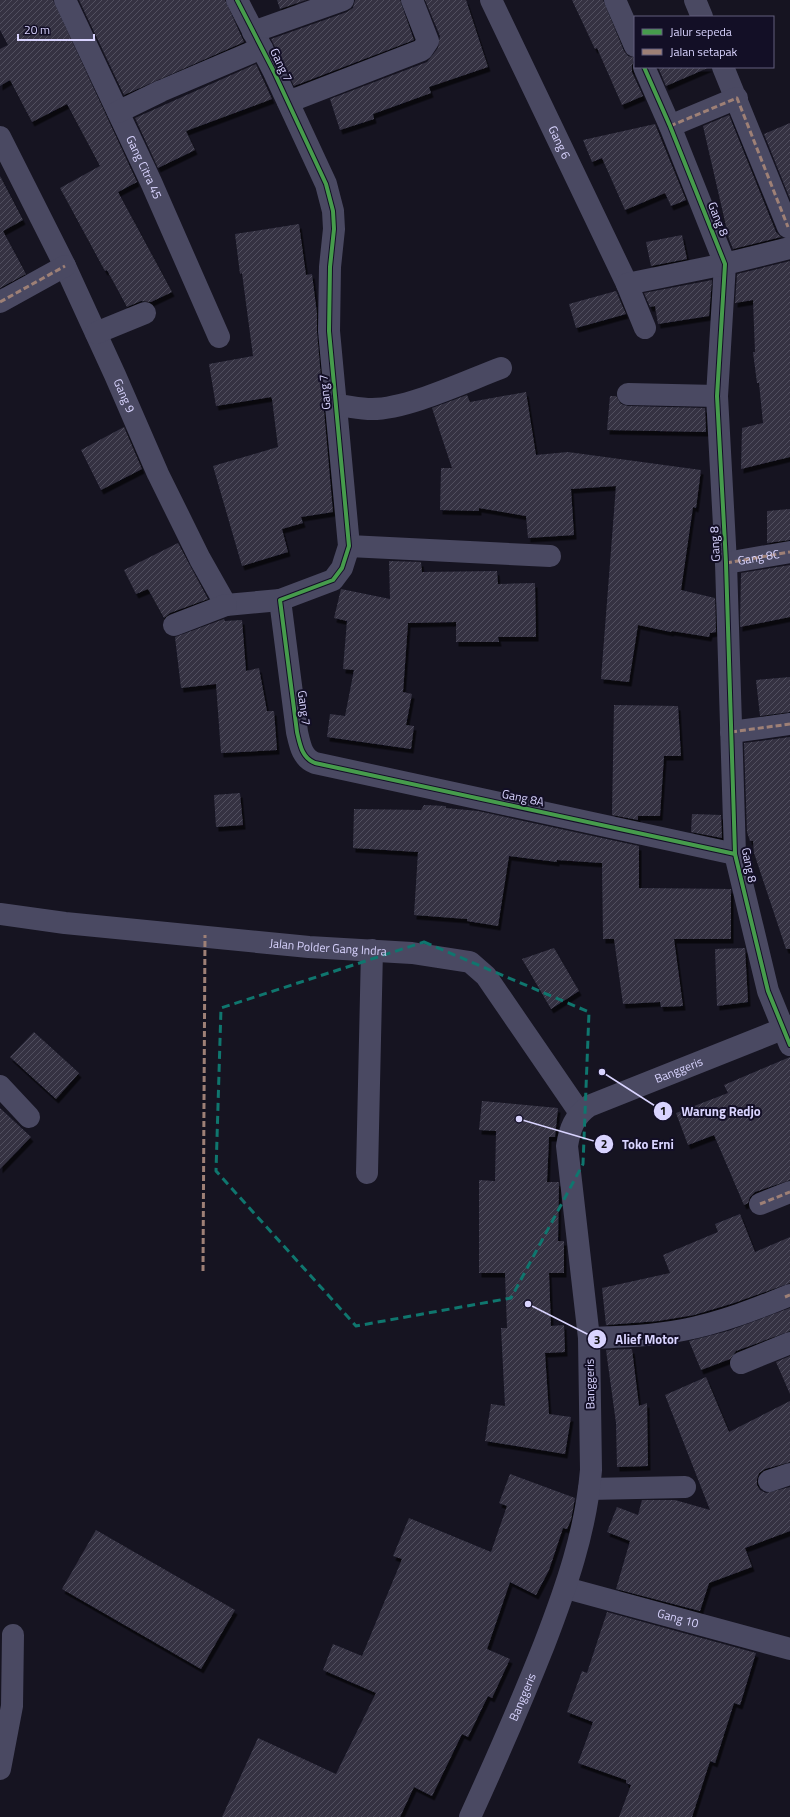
<svg xmlns="http://www.w3.org/2000/svg" width="790" height="1817" font-family="'Titillium Web',sans-serif">
  <defs>
    <pattern id="building-hatch" width="6" height="6" patternUnits="userSpaceOnUse"><rect width="6" height="6" fill="#343243"/><path d="M-1 1l2-2M0 6l6-6M5 7l2-2" fill="none" stroke="#514f5f"/></pattern>
    <filter id="shadow"><feDropShadow dx="2.5" dy="4.5" stdDeviation="0" flood-color="#0009"/></filter>
  </defs>
  <rect width="100%" height="100%" fill="#161421"/>
  <g fill="url(#building-hatch)" filter="url(#shadow)">
    <polygon points="0,0 53,0 137,182 118,192 172,292 151,302 141,301 127,307 107,270 105,271 60,188 100,166 67,104 32,122 10,80 0,86 0,49 8,45 0,30"/>
    <polygon points="79,0 225,0 244,42 124,95"/>
    <polygon points="277,0 306,0 280,9"/>
    <polygon points="355,0 400,0 414,40 294,86 271,39 347,12 353,8"/>
    <polygon points="425,0 466,0 488,67 429,87 431,93 373,114 374,119 340,130 330,99 427,62 438,48 440,36"/>
    <polygon points="572,0 603,0 624,51 628,56 635,58 632,65 632,72 643,96 622,105 597,48 595,49"/>
    <polygon points="256,64 272,99 186,131 195,150 158,168 135,118"/>
    <polygon points="658,67 710,67 666,86"/>
    <polygon points="729,115 776,232 781,237 733,249 729,239 703,126"/>
    <polygon points="790,123 790,199 764,134"/>
    <polygon points="655,124 686,200 671,206 665,193 625,210 602,158 592,162 583,140"/>
    <polygon points="0,176 23,220 3,231 26,274 0,288"/>
    <polygon points="299,224 306,275 312,274 317,314 317,332 333,512 301,517 303,523 282,529 288,552 242,566 213,466 278,447 272,399 271,397 216,406 209,364 253,356 242,273 240,274 235,234"/>
    <polygon points="682,235 687,259 651,266 646,242"/>
    <polygon points="790,261 790,457 741,469 742,428 763,423 759,383 757,383 753,352 755,352 753,300 735,303 737,274"/>
    <polygon points="712,280 709,316 658,324 655,306 650,307 644,293"/>
    <polygon points="616,291 626,314 576,328 569,304"/>
    <polygon points="526,392 536,455 568,452 701,470 696,508 693,507 681,590 715,598 716,632 710,633 709,637 672,631 671,632 638,625 629,682 601,679 616,486 571,489 574,535 528,538 526,516 479,508 479,511 440,510 441,468 452,468 432,408 467,395 470,402"/>
    <polygon points="610,396 616,396 621,404 628,406 705,408 706,432 607,430"/>
    <polygon points="124,427 142,469 101,490 81,450"/>
    <polygon points="790,509 790,540 767,543 767,511"/>
    <polygon points="178,543 208,599 170,613 164,618 148,589 136,594 124,570"/>
    <polygon points="389,561 421,562 422,572 497,571 498,584 535,583 536,637 498,637 499,642 456,642 456,622 408,623 403,692 412,694 406,725 414,726 411,749 327,737 330,714 345,716 354,670 343,669 347,621 334,618 341,589 390,599"/>
    <polygon points="790,565 790,617 740,627 741,573"/>
    <polygon points="224,619 225,621 242,620 246,671 259,668 267,711 274,711 277,750 221,753 216,684 181,688 175,637"/>
    <polygon points="790,677 790,712 760,716 756,680"/>
    <polygon points="614,705 678,706 681,756 664,756 660,816 638,816 638,820 612,815"/>
    <polygon points="790,737 790,949 786,949 754,853 753,841 750,841 747,832 744,743"/>
    <polygon points="240,793 243,825 216,827 214,795"/>
    <polygon points="424,805 446,806 446,808 478,811 639,846 639,888 731,889 731,939 674,939 683,1006 661,1007 660,1002 623,1004 614,939 603,939 602,863 557,860 557,862 509,856 498,926 467,921 467,919 414,915 418,852 353,848 354,809 421,810"/>
    <polygon points="692,814 721,815 722,838 691,832"/>
    <polygon points="554,948 579,991 551,1009 522,959"/>
    <polygon points="745,948 748,1002 717,1006 715,949"/>
    <polygon points="34,1032 79,1073 56,1099 10,1057"/>
    <polygon points="790,1057 790,1180 755,1192 750,1197 748,1203 744,1205 714,1135 688,1145 676,1113 728,1093 724,1085"/>
    <polygon points="482,1101 558,1108 555,1137 549,1137 547,1182 559,1182 558,1241 564,1241 564,1273 549,1273 551,1326 564,1325 565,1352 545,1353 549,1414 571,1417 565,1454 485,1441 491,1404 505,1406 501,1328 507,1328 505,1273 479,1273 479,1180 495,1181 496,1131 479,1130"/>
    <polygon points="0,1108 31,1137 0,1169"/>
    <polygon points="740,1214 755,1252 790,1237 790,1283 734,1303 694,1315 658,1321 606,1325 602,1288 670,1273 663,1255 718,1232 715,1224"/>
    <polygon points="790,1308 790,1331 736,1351 730,1359 701,1370 689,1341 728,1331"/>
    <polygon points="632,1349 639,1406 647,1403 648,1466 617,1467 616,1423 606,1350"/>
    <polygon points="790,1356 790,1394 776,1362"/>
    <polygon points="706,1377 729,1432 790,1401 790,1462 765,1469 759,1473 757,1479 757,1485 760,1490 766,1493 790,1487 790,1531 745,1548 752,1567 709,1583 700,1611 616,1589 630,1541 607,1532 617,1507 638,1515 642,1500 675,1500 710,1510 665,1395"/>
    <polygon points="510,1474 575,1498 571,1520 567,1529 563,1528 549,1570 536,1595 510,1582 487,1649 510,1659 492,1698 488,1696 468,1737 462,1734 432,1796 414,1787 400,1817 222,1817 258,1738 336,1774 376,1693 323,1670 333,1644 362,1656 402,1559 393,1556 409,1518 491,1552 507,1506 499,1503"/>
    <polygon points="96,1530 235,1610 201,1669 62,1589"/>
    <polygon points="607,1612 756,1653 740,1705 734,1703 715,1763 710,1761 692,1817 619,1817 631,1785 626,1783 626,1780 578,1763 593,1722 567,1712 582,1671 587,1673"/>
  </g>
  <g fill="none" stroke-linecap="round" stroke-linejoin="round">
    <g stroke="#4a4962" stroke-width="22">
      <path id="s1" d="M65,0L151,182L219,337"/>
      <path d="M237,0L274,72L326,184L333,211L334,229L330,267L329,331L349,546L342,568L333,580L280,600L297,732C300,745 302,758 315,763L735,854"/>
      <path id="s2" d="M491,0L627,284"/>
      <polyline points="615,0 635,46"/>
      <polyline points="695,0 702,17"/>
      <polyline points="253,32 343,0"/>
      <polyline points="644,67 670,126 725,264 717,396 726,563 735,854 768,991 790,1045"/>
      <polyline points="723,67 788,227"/>
      <polyline points="288,102 422,50 428,41 412,0"/>
      <polyline points="118,112 161,91 262,48"/>
      <polyline points="670,126 737,98"/>
      <path id="s3" d="M0,137L65,266L115,375L158,474L200,559L226,605L280,600"/>
      <polyline points="0,302 65,266"/>
      <polyline points="645,328 627,284 725,264 790,248"/>
      <polyline points="96,333 145,313"/>
      <polyline points="628,394 717,396"/>
      <path d="M336,405C348,406 360,409 372,409C408,409 466,381 501,368"/>
      <polyline points="349,546 550,556"/>
      <polyline points="726,563 790,552"/>
      <polyline points="174,625 226,605"/>
      <polyline points="731,732 790,724"/>
      <path id="s4" d="M0,914L65,923L309,947L412,953L470,962L486,976L580,1113"/>
      <polyline points="0,1086 29,1117"/>
      <polyline points="367,1173 372,950"/>
      <polyline points="760,1204 790,1192"/>
      <path d="M589,1338C621,1337 652,1336 683,1330C720,1323 756,1309 790,1295"/>
      <polyline points="741,1363 790,1343"/>
      <polyline points="769,1481 790,1474"/>
      <polyline points="589,1489 685,1487"/>
      <path id="s5" d="M566,1588L790,1649"/>
      <polyline points="0,1769 12,1706 13,1635"/>
      <path id="s6" d="M470,1817C496,1760 521,1703 544,1645C566,1588 586,1531 591,1470L589,1338L567,1146C570,1128 574,1117 589,1106L790,1026"/>
    </g>
    <g stroke="#9e8076" stroke-width="3" stroke-dasharray="6 3" stroke-linecap="butt">
      <polyline points="670,126 737,98 788,227"/>
      <polyline points="0,302 65,266"/>
      <path id="s7" d="M726,563L790,552"/>
      <polyline points="731,732 790,724"/>
      <polyline points="760,1204 790,1192"/>
      <polyline points="203,1271 205,935"/>
      <polyline points="785,1297 790,1295"/>
    </g>
    <defs>
      <g id="cycleway">
        <path d="M237,0L274,72L326,184L333,211L334,229L330,267L329,331L349,546L342,568L333,580L280,600L297,732C300,745 302,758 315,763L735,854"/>
        <polyline points="644,67 670,126 725,264 717,396 726,563 735,854 768,991 790,1045"/>
      </g>
    </defs>
    <use href="#cycleway" stroke="#130f26" stroke-width="6"/>
    <use href="#cycleway" stroke="#469c4c" stroke-width="4"/>
  </g>
  <path fill="none" stroke="#0f766e" stroke-width="3" stroke-dasharray="8 5" stroke-linejoin="round" d="M424,942L589,1012L583,1164L511,1298L356,1326L216,1171L221,1008Z"/>
  <g text-anchor="middle" stroke-width="4" stroke-linejoin="round" paint-order="stroke">
    <g font-size="12" fill="#d9d4ff" stroke="#130f26">
      <text transform="translate(281 65) rotate(64)" y="4">Gang 7</text>
      <text dy="4" stroke="none"><textPath href="#s2" startOffset="158">Gang 6</textPath></text>
      <text dy="4" stroke="none"><textPath href="#s1" startOffset="185">Gang Citra 45</textPath></text>
      <text transform="translate(718 219) rotate(68)" y="4">Gang 8</text>
      <text transform="translate(325 392) rotate(-95)" y="4">Gang 7</text>
      <text dy="4" stroke="none"><textPath href="#s3" startOffset="287">Gang 9</textPath></text>
      <text transform="translate(715 544) rotate(-93)" y="4">Gang 8</text>
      <text dy="4" stroke="none"><textPath href="#s7" startOffset="33">Gang 8C</textPath></text>
      <text transform="translate(304 708) rotate(83)" y="4">Gang 7</text>
      <text transform="translate(523 798) rotate(12)" y="4">Gang 8A</text>
      <text transform="translate(749 865) rotate(79)" y="4">Gang 8</text>
      <text dy="4" stroke="none"><textPath href="#s4" startOffset="330">Jalan Polder Gang Indra</textPath></text>
      <text dy="4" stroke="none"><textPath href="#s6" startOffset="838">Banggeris</textPath></text>
      <text transform="translate(590 1384) rotate(-91)" y="4">Banggeris</text>
      <text dy="4" stroke="none"><textPath href="#s5" startOffset="116">Gang 10</textPath></text>
      <text dy="4" stroke="none"><textPath href="#s6" startOffset="131">Banggeris</textPath></text>
    </g>
  </g>
  <path fill="none" stroke="#d9d4ff" stroke-width="1.5" d="M602 1072L663 1111M519 1119L604 1144M528 1304L597 1339"/>
  <g fill="#d9d4ff" stroke="#130f26" stroke-width="1.5">
    <circle cx="602" cy="1072" r="4"/>
    <circle cx="519" cy="1119" r="4"/>
    <circle cx="528" cy="1304" r="4"/>
    <circle cx="663" cy="1111" r="10"/>
    <circle cx="604" cy="1144" r="10"/>
    <circle cx="597" cy="1339" r="10"/>
  </g>
  <g font-size="12" text-anchor="middle" font-weight="bold" fill="#111">
    <text x="663" y="1115">1</text>
    <text x="604" y="1148">2</text>
    <text x="597" y="1344">3</text>
  </g>
  <g font-size="13" text-anchor="middle" font-weight="bold" fill="#d9d4ff" stroke="#130f26" stroke-width="4" stroke-linejoin="round" paint-order="stroke">
    <text x="721" y="1116">Warung Redjo</text>
    <text x="648" y="1149">Toko Erni</text>
    <text x="647" y="1344">Alief Motor</text>
  </g>
  <rect x="634" y="16" width="140" height="52" fill="#130f26" stroke="#625e7d"/>
  <rect x="642" y="29" width="20" height="6" fill="#469c4c" stroke="#625e7d"/>
  <text x="670" y="36" font-size="12" fill="#d9d4ff">Jalur sepeda</text>
  <rect x="642" y="49" width="20" height="6" fill="#9e8076" stroke="#625e7d"/>
  <text x="670" y="56" font-size="12" fill="#d9d4ff">Jalan setapak</text>
  <path d="M18 34v6h76v-6" fill="none" stroke="#d9d4ff" stroke-width="2"/>
  <text x="24" y="34" font-size="12" fill="#d9d4ff" stroke="#130f26" stroke-width="3" paint-order="stroke">20 m</text>
</svg>
